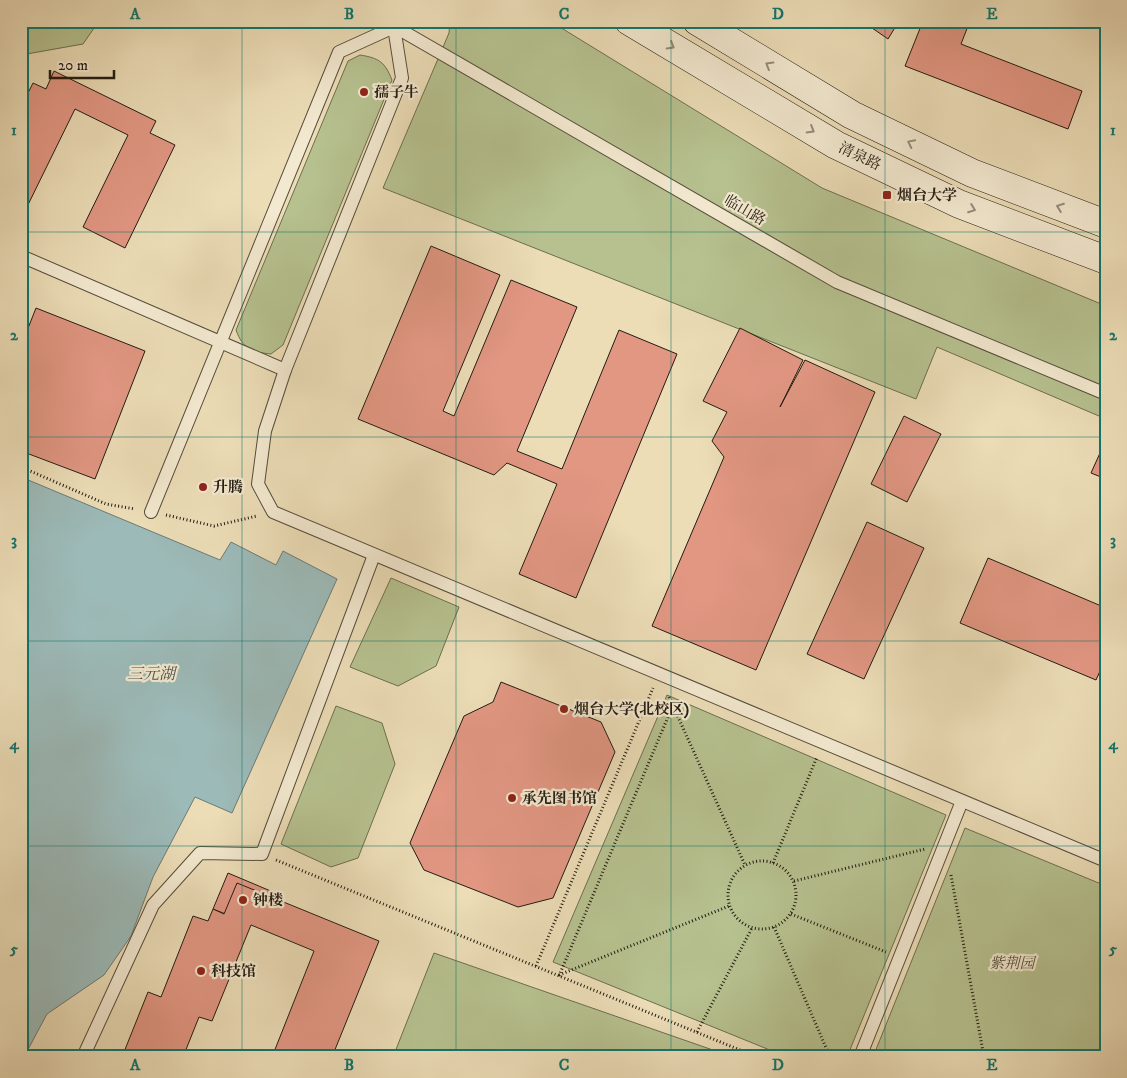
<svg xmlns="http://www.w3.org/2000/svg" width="1127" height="1078" font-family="'IM FELL DW Pica','Noto Serif SC',serif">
  <rect width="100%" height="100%" fill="#ecddb7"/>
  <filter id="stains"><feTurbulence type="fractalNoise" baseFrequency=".004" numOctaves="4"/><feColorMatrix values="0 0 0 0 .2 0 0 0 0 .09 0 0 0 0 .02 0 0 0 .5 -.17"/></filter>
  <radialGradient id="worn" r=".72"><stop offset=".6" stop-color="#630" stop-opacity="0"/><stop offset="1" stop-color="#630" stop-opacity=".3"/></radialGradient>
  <g fill="#b6c18f" stroke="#6c6e50">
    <polygon points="21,21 99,21 83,44 21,55"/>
    <polygon points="450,21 550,21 822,188 1106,306 1106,419 937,347 916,399 383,188 449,33"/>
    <path d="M360,55C379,58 385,62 392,80L283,345L271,354C251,352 243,349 236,330L348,61Z"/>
    <polygon points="391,578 459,607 436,666 398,686 350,667"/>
    <polygon points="667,695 946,815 847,1057 787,1057 553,962"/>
    <polygon points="336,706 382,723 395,764 358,858 331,867 281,844"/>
    <polygon points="965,828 1106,886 1106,1057 873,1057"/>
    <polygon points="434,953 733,1057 393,1057"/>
  </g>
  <polygon fill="#9cbab8" stroke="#6c7a76" points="21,477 220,560 231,542 276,565 283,551 337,579 232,813 195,797 153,877 131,936 104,975 47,1014 24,1057 21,1057"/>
  <g fill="#e29783" stroke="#231b12">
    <polygon points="862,21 899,21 888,39"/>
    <polygon points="923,21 970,21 961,44 1082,91 1068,129 905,66"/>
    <polygon points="1080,21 1106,21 1106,31"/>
    <polygon points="54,71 156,121 150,133 175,145 125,248 83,227 128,135 75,109 21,219 21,107 33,83 46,89"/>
    <polygon points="431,246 500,275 443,411 454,416 511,280 577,307 517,451 562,469 619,330 677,354 576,598 519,574 557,484 507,463 494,475 358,419"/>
    <polygon points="36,308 145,351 95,479 21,451 21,346"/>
    <polygon points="740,328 803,360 780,407 805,360 875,392 756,670 652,626 724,457 712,441 727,412 703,401"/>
    <polygon points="904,416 941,434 907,502 871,484"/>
    <polygon points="1100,453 1106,455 1106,479 1091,473"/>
    <polygon points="867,522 924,548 864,679 807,654"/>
    <polygon points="988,558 1106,608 1106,658 1096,680 960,623"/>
    <polygon points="501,682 601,722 615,752 553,898 518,907 424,870 410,843 464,716 493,702"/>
    <polygon points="228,873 273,892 258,927 213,909"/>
    <polygon points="237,883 379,941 332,1057 272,1057 314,951 251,925 212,1021 199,1017 183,1057 122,1057 148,992 161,997 193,916 208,921 213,909 224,914"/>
  </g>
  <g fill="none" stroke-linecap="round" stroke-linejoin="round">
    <defs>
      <g id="service">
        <polyline points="385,21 837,282 1106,394"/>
        <polyline points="395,21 394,27 402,78 285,370 265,431 258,484 273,512 1106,861"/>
        <polyline points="21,256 285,370"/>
        <polyline points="151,512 339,52 394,27"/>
        <polyline points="83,1057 153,905 200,853 262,854 374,555"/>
        <polyline points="860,1057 962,801"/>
      </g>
      <g id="secondary">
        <polyline points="629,21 836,145 959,204 1106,260"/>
        <polyline points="697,21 852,115 972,173 1106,224"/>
      </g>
    </defs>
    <use href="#service" stroke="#554c3b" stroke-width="14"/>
    <use href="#secondary" stroke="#231b12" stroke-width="29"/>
    <g stroke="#231b12" stroke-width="3" stroke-dasharray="1 2.5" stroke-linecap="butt">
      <polyline points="21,467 106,504 135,509"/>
      <polyline points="166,515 214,526 257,516"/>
      <polyline points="669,697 745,865"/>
      <polyline points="276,860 757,1057"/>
      <circle cx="762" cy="895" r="34"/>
      <polyline points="773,863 817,757"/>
      <polyline points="951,875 984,1057"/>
      <polyline points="794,881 925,849"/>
      <polyline points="791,914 886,952"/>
      <polyline points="774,927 830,1057"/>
      <polyline points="536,966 653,688"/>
      <polyline points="559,975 729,906"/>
      <polyline points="559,976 673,705"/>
      <polyline points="697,1032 752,928"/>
      <polyline points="1105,1057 1106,1056"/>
    </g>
    <use href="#service" stroke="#f3e9d0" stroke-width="12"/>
    <use href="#secondary" stroke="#f3e9d0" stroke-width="28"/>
  </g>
  <defs><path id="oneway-chevron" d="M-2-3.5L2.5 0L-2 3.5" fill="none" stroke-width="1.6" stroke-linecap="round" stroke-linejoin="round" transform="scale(1.25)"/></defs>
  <g stroke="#958c7a">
    <use href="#oneway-chevron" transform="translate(671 46) rotate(31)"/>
    <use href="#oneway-chevron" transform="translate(769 65) rotate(-149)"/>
    <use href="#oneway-chevron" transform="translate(811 130) rotate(31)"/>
    <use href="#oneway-chevron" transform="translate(911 143) rotate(-154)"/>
    <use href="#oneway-chevron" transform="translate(1060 207) rotate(-159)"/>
    <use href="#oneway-chevron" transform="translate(972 209) rotate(21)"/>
  </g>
  <path fill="none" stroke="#0f766e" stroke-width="1" stroke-opacity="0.55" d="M242,21V1057M456,21V1057M671,21V1057M885,21V1057M21,232H1106M21,437H1106M21,641H1106M21,846H1106"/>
  <g fill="#8f2418" stroke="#f3e9d0" stroke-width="2">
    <circle cx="364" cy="92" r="5"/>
    <rect x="882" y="190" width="10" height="10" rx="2.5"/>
    <circle cx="203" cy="487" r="5"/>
    <circle cx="564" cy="709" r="5"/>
    <circle cx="512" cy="798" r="5"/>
    <circle cx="243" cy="900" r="5"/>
    <circle cx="201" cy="971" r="5"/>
  </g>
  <g text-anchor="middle" stroke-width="4.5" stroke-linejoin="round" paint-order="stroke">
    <g font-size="15" font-weight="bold" fill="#231b12" stroke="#f3e9d0" text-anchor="start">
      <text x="374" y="97">孺子牛</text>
      <text x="897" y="200">烟台大学</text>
      <text x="213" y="492">升腾</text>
      <text x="574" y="714">烟台大学(北校区)</text>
      <text x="522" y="803">承先图书馆</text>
      <text x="253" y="905">钟楼</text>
      <text x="211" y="976">科技馆</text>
    </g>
    <g font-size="15" fill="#231b12" stroke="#f3e9d0">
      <text transform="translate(860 156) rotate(26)" y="5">清泉路</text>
      <text transform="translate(745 210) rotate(30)" y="5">临山路</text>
    </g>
    <g font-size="15" font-style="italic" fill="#4f4d38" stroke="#f3e9d0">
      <text x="1012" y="968">紫荆园</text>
    </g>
    <g font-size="16" font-style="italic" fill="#4d534c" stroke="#f3e9d0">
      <text x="151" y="679">三元湖</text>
    </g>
  </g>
  <rect width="1127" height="1078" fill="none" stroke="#ecddb7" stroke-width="55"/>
  <path d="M50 70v8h64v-8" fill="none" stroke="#231b12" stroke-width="2.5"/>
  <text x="58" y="70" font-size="15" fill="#231b12" stroke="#f3e9d0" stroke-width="4" paint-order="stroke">20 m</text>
  <rect x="28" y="28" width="1072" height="1022" fill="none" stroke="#0f766e" stroke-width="2"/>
  <g font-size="16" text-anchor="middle" font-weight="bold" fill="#0f766e">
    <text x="135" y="19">A</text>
    <text x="349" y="19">B</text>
    <text x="564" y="19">C</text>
    <text x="778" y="19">D</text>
    <text x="992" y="19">E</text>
    <text x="14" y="135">1</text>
    <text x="1113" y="135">1</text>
    <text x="14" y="340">2</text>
    <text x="1113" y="340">2</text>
    <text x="14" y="545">3</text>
    <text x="1113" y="545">3</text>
    <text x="14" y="749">4</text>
    <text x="1113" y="749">4</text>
    <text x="14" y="954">5</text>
    <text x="1113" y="954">5</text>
    <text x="135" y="1070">A</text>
    <text x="349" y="1070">B</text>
    <text x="564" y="1070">C</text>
    <text x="778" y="1070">D</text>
    <text x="992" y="1070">E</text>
  </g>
  <rect width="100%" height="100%" filter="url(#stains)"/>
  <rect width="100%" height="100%" fill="url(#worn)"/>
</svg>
